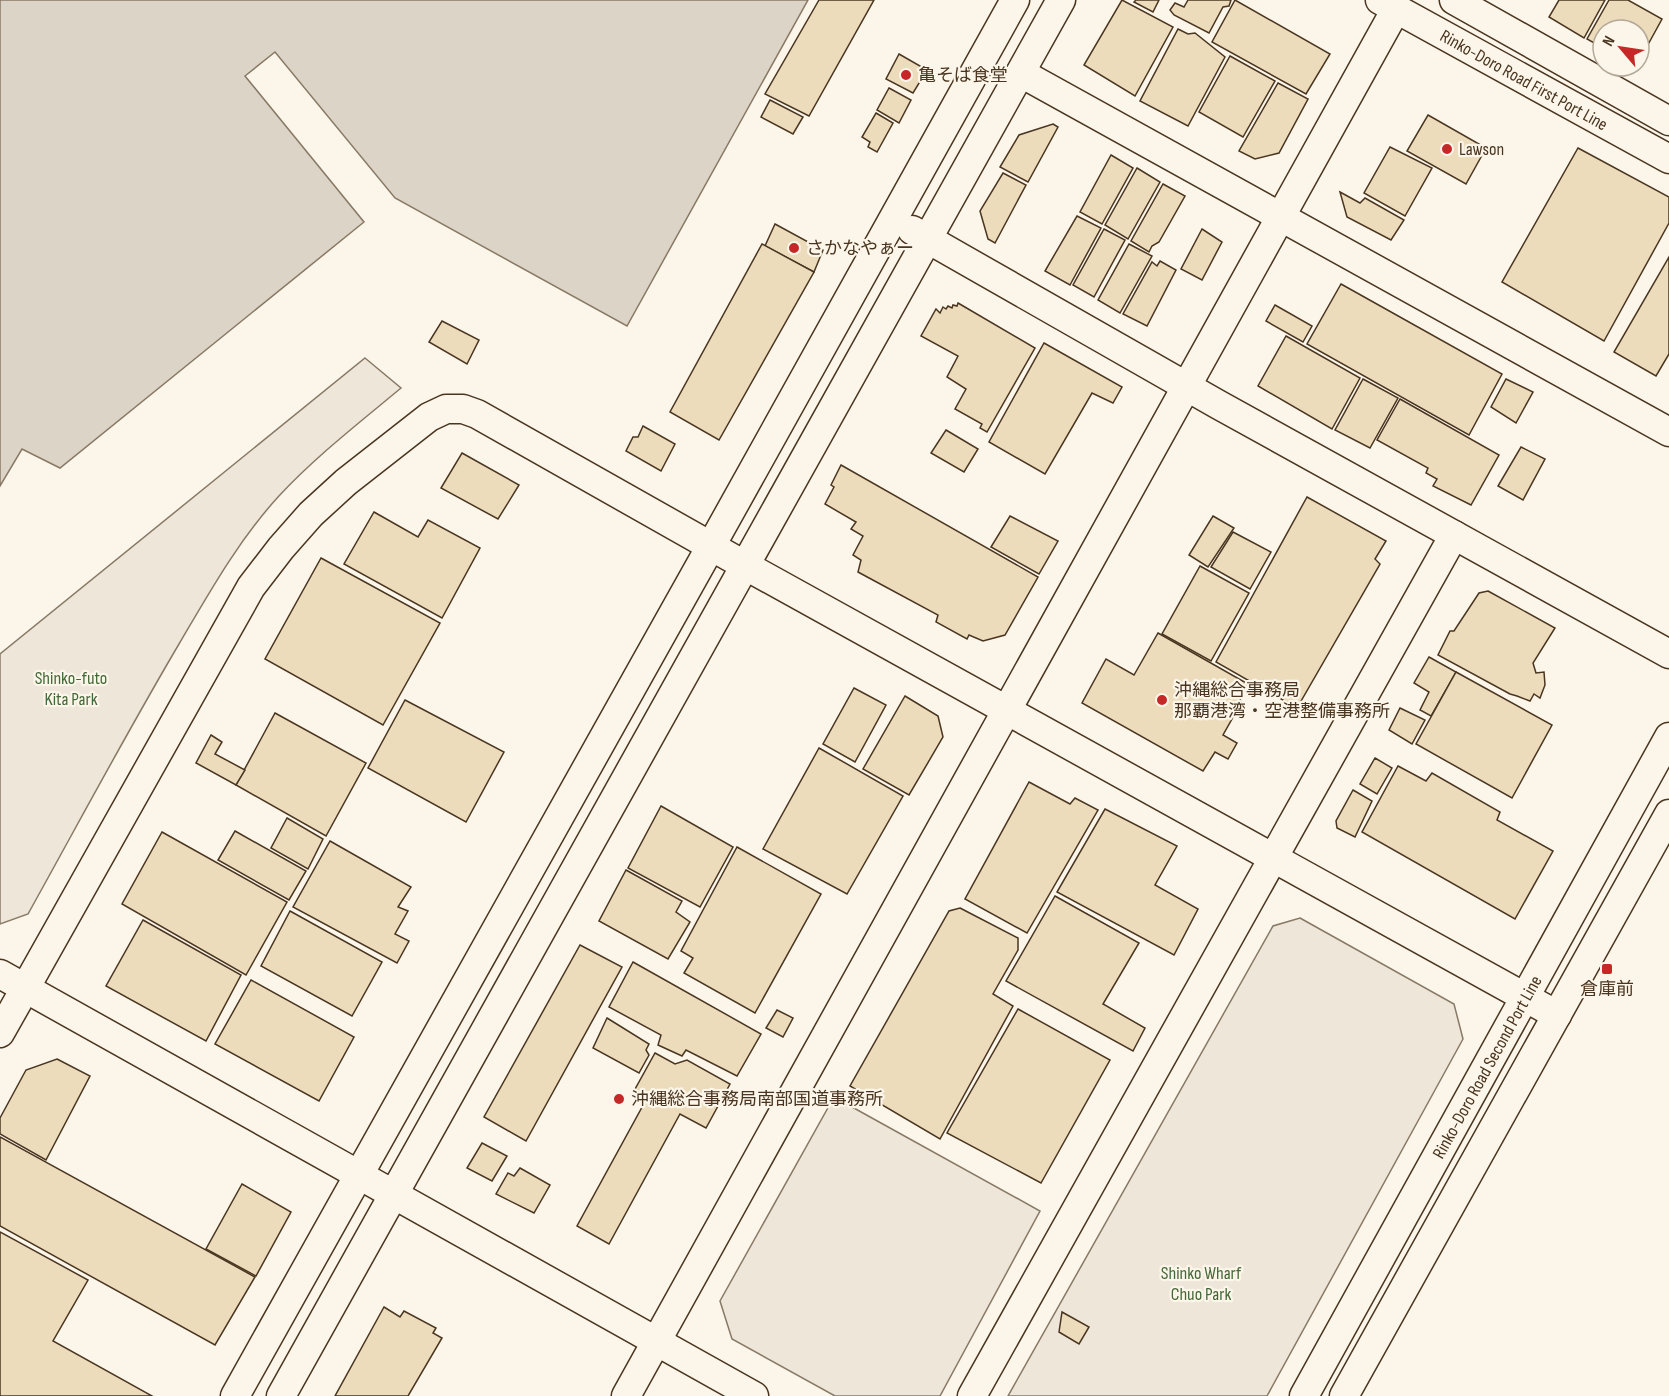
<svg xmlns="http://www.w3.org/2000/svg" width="1669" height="1396" font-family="'Sofia Sans Condensed','Noto Sans JP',sans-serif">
  <rect width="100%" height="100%" fill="#fbf6e9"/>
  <g fill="#ede6d9" stroke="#887966" stroke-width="1.5">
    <path d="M365,358L401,388C359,423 315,457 278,497C238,541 209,593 179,644C127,732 78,824 28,914L0,924V654Z"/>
    <polygon points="1300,918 1454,1004 1463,1039 1267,1396 1008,1396 1273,926"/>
    <polygon points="834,1097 1040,1211 940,1396 835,1396 732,1339 720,1301"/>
  </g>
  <polygon fill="#dcd4c6" stroke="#887966" stroke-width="1.5" points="0,0 808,0 627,326 395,198 275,52 245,76 364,222 60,468 22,449 0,486"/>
  <g fill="#ecdcbc" stroke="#4a3520" stroke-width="1.5">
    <polygon points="819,0 874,0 809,116 765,94"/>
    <polygon points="1122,0 1173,27 1135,96 1084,65"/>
    <polygon points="1136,0 1159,0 1153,12 1134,2"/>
    <polygon points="1188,0 1231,0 1229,6 1223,7 1209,33 1174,15 1170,10 1175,3 1184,7"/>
    <polygon points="1235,0 1330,54 1306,94 1212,42"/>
    <polygon points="1559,0 1605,0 1584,38 1549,17"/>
    <polygon points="1609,0 1628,0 1662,19 1639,61 1639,30 1603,30 1603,48 1587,39"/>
    <polygon points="1178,29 1188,34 1195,33 1225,57 1188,126 1140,101"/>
    <polygon points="899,54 927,70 913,93 886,79"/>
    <polygon points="1230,56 1275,81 1243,137 1199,112"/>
    <polygon points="1278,83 1308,99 1279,153 1255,159 1239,151"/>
    <polygon points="889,88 911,100 899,123 877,110"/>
    <polygon points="770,100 803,117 793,134 761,117"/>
    <polygon points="876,113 893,123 877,152 868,147 870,142 862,137"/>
    <polygon points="1428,115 1486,148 1466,184 1407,151"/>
    <polygon points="1053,124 1058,127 1028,182 1000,167 1019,135"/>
    <polygon points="1390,147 1432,168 1405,216 1364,193"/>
    <polygon points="1578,148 1669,197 1669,223 1604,341 1502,282"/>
    <polygon points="1111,155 1133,168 1102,224 1080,212"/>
    <polygon points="1137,168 1160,182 1128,239 1105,225"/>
    <polygon points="1003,173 1026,185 995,243 988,239 980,211"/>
    <polygon points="1163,184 1185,196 1159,242 1152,246 1149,252 1131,241"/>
    <polygon points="1340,192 1360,203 1365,198 1404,220 1391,240 1347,217"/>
    <polygon points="1077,216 1101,228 1070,285 1045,271"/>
    <polygon points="775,224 823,250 814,272 765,246"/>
    <polygon points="1104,229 1125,240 1094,297 1073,285"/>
    <polygon points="1202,229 1222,242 1202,280 1181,269"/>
    <polygon points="762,244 814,272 719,440 670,412"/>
    <polygon points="1129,244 1152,256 1120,313 1098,300"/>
    <polygon points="1669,257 1669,354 1656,376 1614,352"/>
    <polygon points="1160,261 1176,270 1147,326 1123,314 1152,262 1157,266"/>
    <polygon points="1341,284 1502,374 1469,435 1307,344"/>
    <polygon points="958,303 1035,348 987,432 980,428 982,424 955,409 966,389 947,377 958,356 921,336 936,309 940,313 943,307 946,309 948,306 952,308 953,305 957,306"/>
    <polygon points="1275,305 1312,326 1303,342 1266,321"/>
    <polygon points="442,321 479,340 467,364 429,342"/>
    <polygon points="1286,336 1360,378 1332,429 1258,386"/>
    <polygon points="1044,343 1122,387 1113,403 1092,393 1045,474 989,442"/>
    <polygon points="1363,379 1398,398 1370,448 1335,430"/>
    <polygon points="1506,379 1533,392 1516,423 1491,407"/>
    <polygon points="1400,399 1499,455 1471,505 1433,486 1437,479 1426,473 1428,468 1377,440"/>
    <polygon points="643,426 675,444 661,471 626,451 633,437 638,437"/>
    <polygon points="946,430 978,449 964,472 931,453"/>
    <polygon points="1521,447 1545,459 1523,500 1498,486"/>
    <polygon points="462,453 519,485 498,519 441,488"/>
    <polygon points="841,465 1038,577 1005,635 983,641 969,635 967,639 936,622 938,615 858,572 861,560 853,555 863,536 851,529 856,522 825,504 834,487 831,485"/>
    <polygon points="1307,497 1386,541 1375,559 1380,564 1297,708 1216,662"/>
    <polygon points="374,512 418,537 428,520 480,548 442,618 344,564"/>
    <polygon points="1010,516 1058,541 1039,574 991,547"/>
    <polygon points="1213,516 1234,528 1208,567 1189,555"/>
    <polygon points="1233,532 1271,552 1250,589 1211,567"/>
    <polygon points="321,558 440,623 383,725 265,659"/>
    <polygon points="1200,566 1249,593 1211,661 1162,634"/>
    <polygon points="1488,591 1555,628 1533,663 1536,673 1544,672 1545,685 1540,698 1534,694 1530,701 1517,696 1510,694 1438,655 1450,631 1454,631 1479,593"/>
    <polygon points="1158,633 1248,684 1240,698 1241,703 1223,735 1237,743 1228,759 1215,752 1203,771 1082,703 1106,659 1134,675"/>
    <polygon points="1429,657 1456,672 1431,716 1420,710 1429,692 1414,683"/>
    <polygon points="1456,672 1552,725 1512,798 1416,744"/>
    <polygon points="854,688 886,705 855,762 823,744"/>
    <polygon points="905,696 938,716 943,737 909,795 863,769"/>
    <polygon points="405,700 504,752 466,822 368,768"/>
    <polygon points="1400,708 1425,720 1412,744 1389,730"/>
    <polygon points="275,713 366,763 326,836 236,785"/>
    <polygon points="211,735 222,742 215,754 245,770 236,785 196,763"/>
    <polygon points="819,748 903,796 847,894 763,849"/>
    <polygon points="1375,758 1392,768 1377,794 1360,784"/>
    <polygon points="1398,766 1426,781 1432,773 1500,812 1497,820 1553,851 1515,919 1362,832"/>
    <polygon points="1029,782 1070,804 1075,798 1098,810 1027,933 965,899"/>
    <polygon points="1353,790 1372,801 1355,837 1337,828 1336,821"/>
    <polygon points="661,806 733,847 700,907 628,868"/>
    <polygon points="1105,809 1177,846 1155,885 1198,909 1174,955 1057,892"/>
    <polygon points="287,818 323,839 308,869 271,848"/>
    <polygon points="235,831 306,871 289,900 218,860"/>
    <polygon points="162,832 287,902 246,975 122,904"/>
    <polygon points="330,841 411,887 398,907 408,911 395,934 409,941 397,963 293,907"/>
    <polygon points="737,847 821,894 755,1013 684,973 693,958 681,951"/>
    <polygon points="626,870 682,901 676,912 690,922 668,959 599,921"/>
    <polygon points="1055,896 1139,943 1103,1004 1145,1028 1133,1051 1006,981"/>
    <polygon points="960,908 1018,938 1018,950 993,994 1013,1006 940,1139 850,1086 949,911"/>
    <polygon points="290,911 382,962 352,1016 261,966"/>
    <polygon points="143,920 241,975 206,1041 106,986"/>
    <polygon points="580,945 622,967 526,1141 484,1117"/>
    <polygon points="633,962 761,1034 737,1076 686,1050 682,1056 658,1045 661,1035 609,1007"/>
    <polygon points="251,980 354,1037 319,1101 215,1044"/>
    <polygon points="1018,1009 1110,1060 1041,1183 947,1133"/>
    <polygon points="777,1010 793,1018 783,1037 766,1028"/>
    <polygon points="607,1018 649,1044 646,1050 649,1055 639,1073 593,1048"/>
    <polygon points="655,1053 675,1064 687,1060 730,1084 706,1128 680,1114 609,1244 577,1226 647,1098 634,1091"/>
    <polygon points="57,1059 90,1076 46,1160 0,1134 0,1118 26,1070"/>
    <polygon points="0,1137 255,1277 215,1345 0,1226"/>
    <polygon points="482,1143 507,1156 492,1181 467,1168"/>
    <polygon points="520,1168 550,1185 534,1213 496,1194 508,1173 514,1176"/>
    <polygon points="242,1184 291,1212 256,1276 206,1249"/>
    <polygon points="0,1232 88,1280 53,1341 152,1396 0,1396"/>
    <polygon points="384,1307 400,1317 404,1311 436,1328 433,1333 442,1338 408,1396 335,1396"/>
    <polygon points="1062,1312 1089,1327 1079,1344 1059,1332"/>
  </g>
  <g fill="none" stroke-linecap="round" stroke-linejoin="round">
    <defs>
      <g id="tertiary">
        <polyline points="1380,0 1669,159"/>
        <polyline points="1454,0 1669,121"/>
        <polyline points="1021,73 1669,432"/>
        <polyline points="912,230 1219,405 1669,654"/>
        <polyline points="0,974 754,1396"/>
        <polyline points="0,1033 251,587 281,548 311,514 346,482 429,417 446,409 463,409 477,414 746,566 1557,1015"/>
        <polyline points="235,1396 711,546 1015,0"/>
        <polyline points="281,1396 1061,0"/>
        <polyline points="626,1396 1396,9"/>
        <polyline points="972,1396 1454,535"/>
        <polyline points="1304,1396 1669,737"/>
        <polyline points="1344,1396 1669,814"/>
      </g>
    </defs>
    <use href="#tertiary" stroke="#4a3520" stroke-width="31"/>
    <use href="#tertiary" stroke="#fbf6e9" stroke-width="28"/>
  </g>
  <g fill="#c62828" stroke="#fbf6e9" stroke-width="2">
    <circle cx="906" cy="75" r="6"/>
    <circle cx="1447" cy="149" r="6"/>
    <circle cx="794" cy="248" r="6"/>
    <circle cx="1162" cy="700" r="6"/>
    <rect x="1601" y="963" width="12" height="12" rx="3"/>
    <circle cx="619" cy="1099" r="6"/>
  </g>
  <g text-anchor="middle" stroke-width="4.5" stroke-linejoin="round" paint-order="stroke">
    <g font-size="18" fill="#4a3520" stroke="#fbf6e9" text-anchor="start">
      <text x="918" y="81">亀そば食堂</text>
      <text x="1459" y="155">Lawson</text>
      <text x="806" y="254">さかなやぁー</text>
      <text x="1174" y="696">沖縄総合事務局<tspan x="1174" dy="21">那覇港湾・空港整備事務所</tspan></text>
      <text x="1607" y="995" text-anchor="middle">倉庫前</text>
      <text x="631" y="1105">沖縄総合事務局南部国道事務所</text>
    </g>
    <g font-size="18" fill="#4a3520" stroke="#fbf6e9">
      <text transform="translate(1524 80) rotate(29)" y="6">Rinko-Doro Road First Port Line</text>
      <text transform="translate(1487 1067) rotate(-61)" y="6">Rinko-Doro Road Second Port Line</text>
    </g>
    <g font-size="18" fill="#436837" stroke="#fbf6e9">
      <text x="71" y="684">Shinko-futo<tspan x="71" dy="21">Kita Park</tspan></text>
      <text x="1201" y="1279">Shinko Wharf<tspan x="1201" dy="21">Chuo Park</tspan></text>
    </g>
  </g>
  <g transform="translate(1621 48) rotate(299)"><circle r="28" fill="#fbf6e9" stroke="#b4a999" stroke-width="1.5"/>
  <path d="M0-4.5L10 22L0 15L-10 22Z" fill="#c62828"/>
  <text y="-9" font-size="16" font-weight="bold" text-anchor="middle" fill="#4a3520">N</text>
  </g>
</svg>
